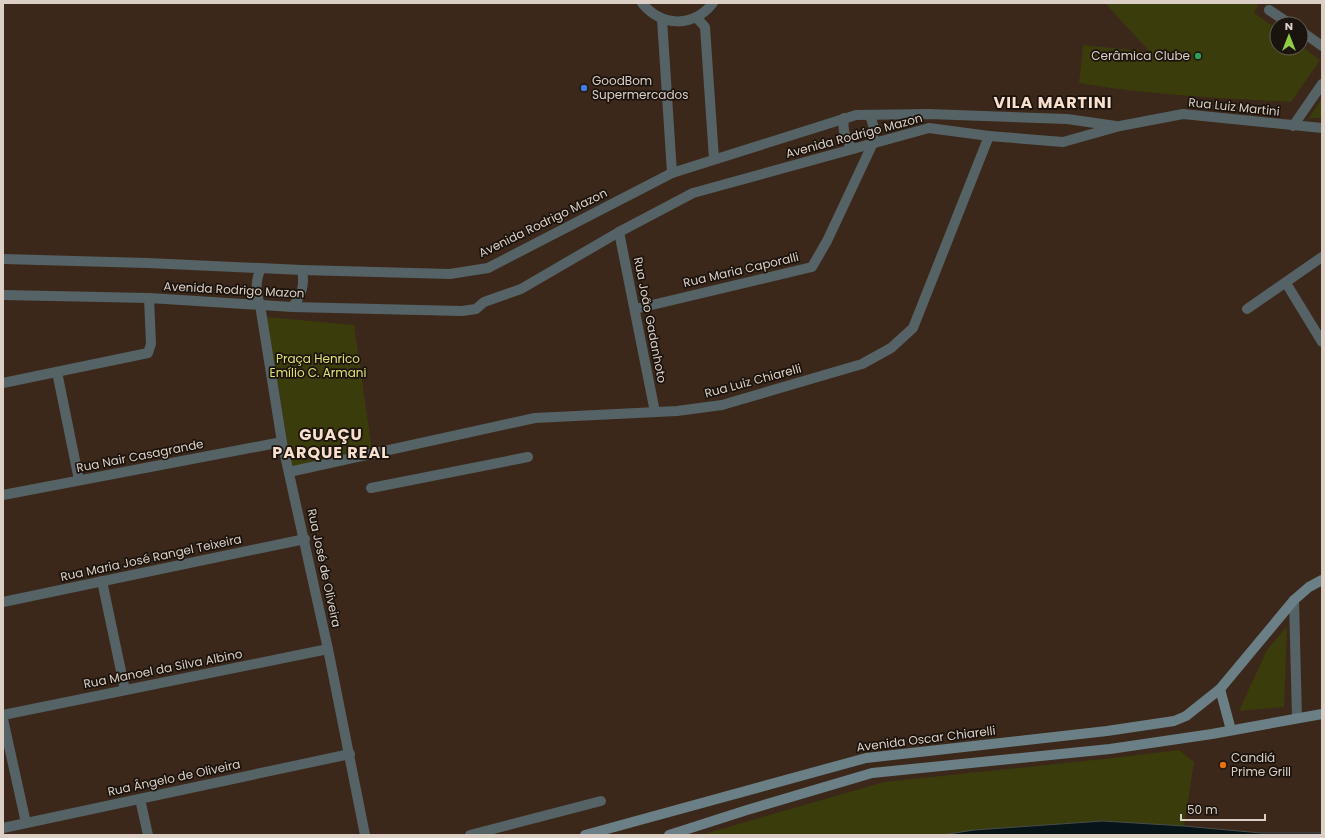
<svg xmlns="http://www.w3.org/2000/svg" width="1325" height="838" font-family="Poppins,sans-serif">
  <rect width="100%" height="100%" fill="#3b281a"/>
  <g fill="#3b3c0b">
    <path d="M1105,3H1259L1254,13L1277,29V48H1301V46L1320,60L1291,102C1220,98 1149,95 1079,83L1083,45L1150,52Z"/>
    <polygon points="1322,98 1322,118 1309,118"/>
    <polygon points="266,317 354,325 372,450 292,468"/>
    <polygon points="1287,626 1284,707 1239,711 1267,650"/>
    <polygon points="1179,750 1194,762 1184,826 1103,821 974,830 942,835 701,835 884,782 1113,758"/>
  </g>
  <polygon fill="#071518" stroke="#474d4c" points="1103,821 1184,826 1261,833 1322,833 1322,835 942,835 974,830"/>
  <g fill="none" stroke-linecap="round" stroke-linejoin="round">
    <g stroke="#556266" stroke-width="10">
      <path d="M642,3C662,27 693,28 713,3"/>
      <polyline points="1269,10 1290,24"/>
      <polyline points="697,18 705,27 714,159"/>
      <polyline points="662,19 672,173"/>
      <polyline points="1301,31 1322,46"/>
      <polyline points="1293,126 1322,84"/>
      <polyline points="619,232 655,412"/>
      <polyline points="1286,283 1322,342"/>
      <polyline points="260,305 282,442 328,649 365,835"/>
      <polyline points="635,309 812,267 827,241 873,143"/>
      <polyline points="1247,309 1322,257"/>
      <polyline points="57,372 79,480"/>
      <polyline points="3,383 148,353 151,344 149,298"/>
      <polyline points="289,472 535,418 677,411 722,405 862,364 891,348 913,328 989,136"/>
      <polyline points="371,488 528,457"/>
      <polyline points="3,495 282,442"/>
      <polyline points="102,581 125,690"/>
      <polyline points="1294,600 1297,718"/>
      <polyline points="3,602 305,539"/>
      <polyline points="3,715 328,649"/>
      <polyline points="3,719 26,823"/>
      <polyline points="140,799 148,835"/>
      <polyline points="3,828 350,754"/>
      <polyline points="470,835 601,801"/>
    </g>
    <g stroke="#556266" stroke-width="10">
      <polyline points="870,115 874,128 873,143"/>
      <path d="M844,118C842,130 845,140 853,149"/>
      <polyline points="3,259 147,263 302,270 450,274 488,268 672,173 856,115 929,114 1067,119 1116,126"/>
      <polyline points="3,295 149,298 292,307 462,311 476,309 484,302 521,289 619,232 693,193 929,128 989,136 1063,142 1120,126 1183,114 1322,128"/>
      <path d="M260,305C255,292 255,281 261,268"/>
      <path d="M292,307C302,296 305,285 302,270"/>
    </g>
    <g stroke="#6b7f86" stroke-width="10">
      <polyline points="1220,689 1231,730"/>
      <polyline points="585,835 866,758 1107,731 1174,721 1186,716 1220,689 1294,600 1309,587 1322,580"/>
      <polyline points="669,835 747,810 872,773 1110,749 1212,734 1322,714"/>
    </g>
  </g>
  <circle fill="#2e9e5b" stroke="#1b130d" stroke-width="1.5" cx="1198" cy="56" r="4"/>
  <circle fill="#3f7fe0" stroke="#1b130d" stroke-width="1.5" cx="584" cy="88" r="4"/>
  <circle fill="#e8710a" stroke="#1b130d" stroke-width="1.5" cx="1223" cy="765" r="4"/>
  <g text-anchor="middle" stroke-width="3.5" stroke-linejoin="round" paint-order="stroke">
    <g font-size="12" fill="#dbcfc6" stroke="#1b130d" text-anchor="start">
      <text x="1190" y="60" text-anchor="end">Cerâmica Clube</text>
      <text x="592" y="85">GoodBom<tspan x="592" dy="14">Supermercados</tspan></text>
      <text x="1231" y="762">Candiá<tspan x="1231" dy="14">Prime Grill</tspan></text>
    </g>
    <g font-size="12" fill="#dbcfc6" stroke="#1b130d">
      <text transform="translate(1234 107) rotate(6)" y="4">Rua Luiz Martini</text>
      <text transform="translate(854 136) rotate(-15)" y="4">Avenida Rodrigo Mazon</text>
      <text transform="translate(543 223) rotate(-26)" y="4">Avenida Rodrigo Mazon</text>
      <text transform="translate(741 270) rotate(-13)" y="4">Rua Maria Caporalli</text>
      <text transform="translate(234 290) rotate(3)" y="4">Avenida Rodrigo Mazon</text>
      <text transform="translate(650 320) rotate(79)" y="4">Rua João Gadanhoto</text>
      <text transform="translate(753 381) rotate(-15)" y="4">Rua Luiz Chiarelli</text>
      <text transform="translate(140 456) rotate(-11)" y="4">Rua Nair Casagrande</text>
      <text transform="translate(151 558) rotate(-12)" y="4">Rua Maria José Rangel Teixeira</text>
      <text transform="translate(324 568) rotate(78)" y="4">Rua José de Oliveira</text>
      <text transform="translate(163 669) rotate(-11)" y="4">Rua Manoel da Silva Albino</text>
      <text transform="translate(926 739) rotate(-7)" y="4">Avenida Oscar Chiarelli</text>
      <text transform="translate(174 778) rotate(-12)" y="4">Rua Ângelo de Oliveira</text>
    </g>
    <g font-size="12" fill="#dee273" stroke="#1b130d">
      <text x="318" y="363">Praça Henrico<tspan x="318" dy="14">Emílio C. Armani</tspan></text>
    </g>
    <g font-size="16" font-weight="bold" letter-spacing="1" fill="#f9dfcd" stroke="#1b130d">
      <text x="1053" y="108">VILA MARTINI</text>
      <text x="331" y="440">GUAÇU<tspan x="331" dy="18">PARQUE REAL</tspan></text>
    </g>
  </g>
  <rect width="1325" height="838" fill="none" stroke="#dbcfc6" stroke-width="8"/>
  <g transform="translate(1289 36)"><circle r="19" fill="#1b130d" stroke="#685e57"/>
  <path d="M0-3L7 15L0 10L-7 15Z" fill="#8dce44"/>
  <text y="-6" font-size="11" font-weight="bold" text-anchor="middle" fill="#dbcfc6">N</text>
  </g>
  <path d="M1181 814v6h84v-6" fill="none" stroke="#dbcfc6" stroke-width="2"/>
  <text x="1187" y="814" font-size="12" fill="#dbcfc6" stroke="#1b130d" stroke-width="3" paint-order="stroke">50 m</text>
</svg>
